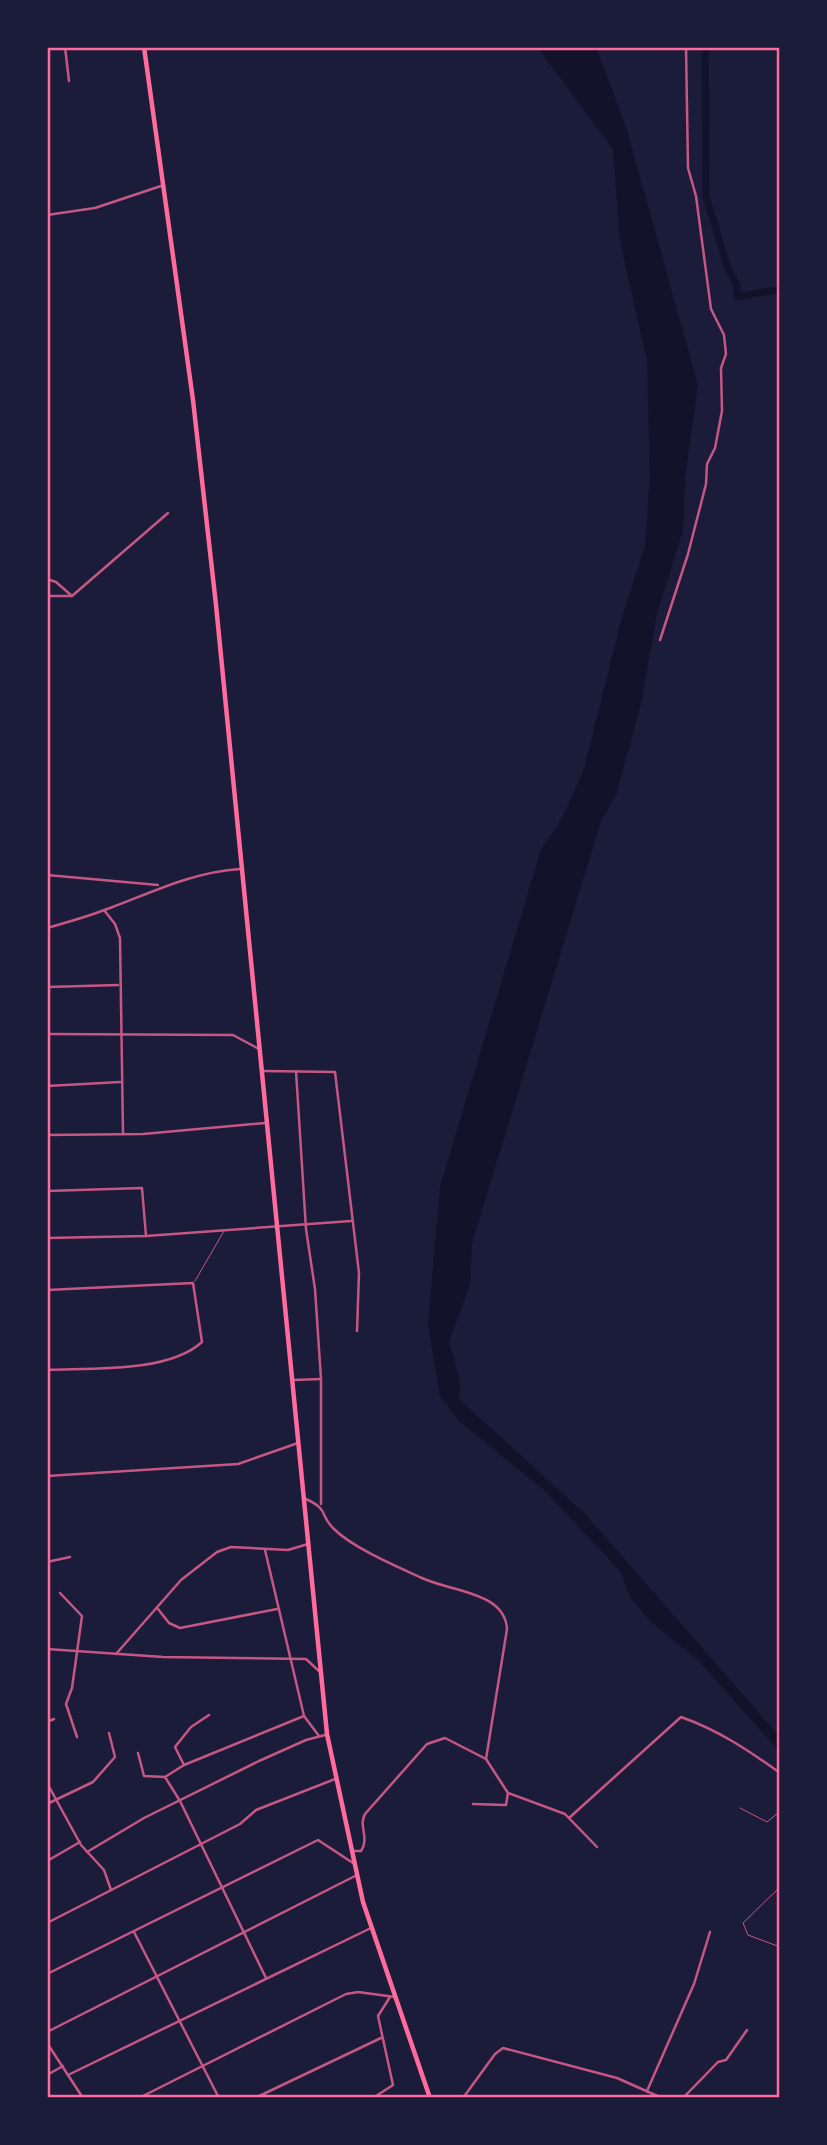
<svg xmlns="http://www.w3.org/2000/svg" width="827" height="2145" font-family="Merriweather,serif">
  <rect width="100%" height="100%" fill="#1b1b3a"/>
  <polygon fill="#12122b" points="537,47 596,47 626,127 698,385 685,478 683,531 657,613 641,704 616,795 601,821 472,1243 470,1285 449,1341 460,1383 459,1399 586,1515 780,1737 780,1752 698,1660 651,1622 630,1597 620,1571 545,1491 459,1421 440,1396 428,1324 440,1187 541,850 562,818 584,769 622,617 645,546 650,475 647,361 620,241 613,149"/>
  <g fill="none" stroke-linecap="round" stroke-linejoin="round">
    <polyline stroke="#12122b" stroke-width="7" points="705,47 706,196 728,269 737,285 737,297 780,289"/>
    <g stroke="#c65784" stroke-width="1">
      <polyline points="195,1281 224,1231"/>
      <polyline points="740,1808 767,1822 778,1813"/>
      <polyline points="780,1887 743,1923 748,1935 780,1947"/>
    </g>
    <g stroke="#c65784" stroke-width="2.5">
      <polyline points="65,47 69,81"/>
      <polyline points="47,215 95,208 161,186"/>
      <polyline points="47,579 56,582 72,596"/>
      <polyline points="47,596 72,596 168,513"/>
      <polyline points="660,640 688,554 706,484 707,464 715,448 722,411 721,368 726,354 724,335 711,309 696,196 688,168 686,47"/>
      <polyline points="47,875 158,885"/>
      <polyline points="104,910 115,924 120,938 123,1133"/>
      <path d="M47,928C68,922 90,916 110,908C153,892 193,872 240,869"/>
      <polyline points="47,987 118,985"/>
      <polyline points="47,1034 233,1035 259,1049"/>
      <polyline points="263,1071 335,1072 359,1273 357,1331"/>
      <polyline points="296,1071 306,1229 315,1289 321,1379 321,1504"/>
      <polyline points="47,1086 120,1082"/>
      <polyline points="47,1135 143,1134 265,1123"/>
      <polyline points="47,1191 142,1188 146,1236"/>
      <polyline points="47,1238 146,1236 351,1221"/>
      <path d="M47,1290L193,1283L202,1342C168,1373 91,1368 47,1370"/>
      <polyline points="293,1380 321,1379"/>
      <path d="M306,1499C330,1510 319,1515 334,1529C353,1548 398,1567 422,1578C452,1592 505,1592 507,1629L486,1759L508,1793L565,1814L597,1847"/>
      <polyline points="47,1562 70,1557"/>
      <polyline points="60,1593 82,1616 72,1688 66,1704 77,1737"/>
      <polyline points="158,1609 169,1623 180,1628 277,1609"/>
      <polyline points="47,1649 163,1657 306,1659 320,1672"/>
      <polyline points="116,1654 181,1580 217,1552 231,1547 288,1550 308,1544"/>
      <polyline points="209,1715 191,1727 175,1747 184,1765 165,1777 180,1801 266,1978"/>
      <polyline points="304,1716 319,1736"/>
      <polyline points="47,1722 54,1719"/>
      <polyline points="138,1753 144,1776 165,1777"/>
      <polyline points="184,1765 304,1716 265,1550"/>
      <polyline points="47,1783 81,1845 104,1870 111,1890"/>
      <polyline points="47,1804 93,1782 115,1757 109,1733"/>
      <polyline points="473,1804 506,1805 508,1793"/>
      <polyline points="780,1809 780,1814"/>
      <path d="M569,1818L681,1717C718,1730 748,1750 780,1773"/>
      <path d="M354,1851H361C370,1838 358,1826 365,1814L427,1744L445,1738L486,1759"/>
      <polyline points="87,1852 144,1818 259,1761 306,1740 325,1735"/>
      <polyline points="47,1861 80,1842"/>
      <polyline points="47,1923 240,1824 256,1810 335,1779"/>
      <polyline points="134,1932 219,2098"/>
      <polyline points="47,1974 318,1840 353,1863"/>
      <polyline points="47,2032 357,1875"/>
      <polyline points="47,2075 63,2066"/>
      <polyline points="68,2075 371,1928"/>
      <polyline points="647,2091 694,1984 710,1932"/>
      <polyline points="255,2098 381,2038"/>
      <polyline points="373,2098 393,2085 378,2016 390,1997"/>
      <polyline points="463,2098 495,2054 503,2048 617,2078 662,2098"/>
      <polyline points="683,2098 718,2062 726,2060 747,2030"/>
    </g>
    <g stroke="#c65784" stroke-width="2.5">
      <polyline points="47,1476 238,1464 298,1443"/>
      <polyline points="47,2043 83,2098"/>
      <polyline points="139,2098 346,1994 358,1992 395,1997"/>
    </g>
    <polyline stroke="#ff6b9d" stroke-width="4.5" points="144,47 193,400 216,605 327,1734 363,1902 430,2098"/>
  </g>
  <rect width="827" height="2145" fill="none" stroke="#1b1b3a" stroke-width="98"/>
  <rect x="49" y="49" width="729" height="2047" fill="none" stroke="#ff6b9d" stroke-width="2.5"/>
</svg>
